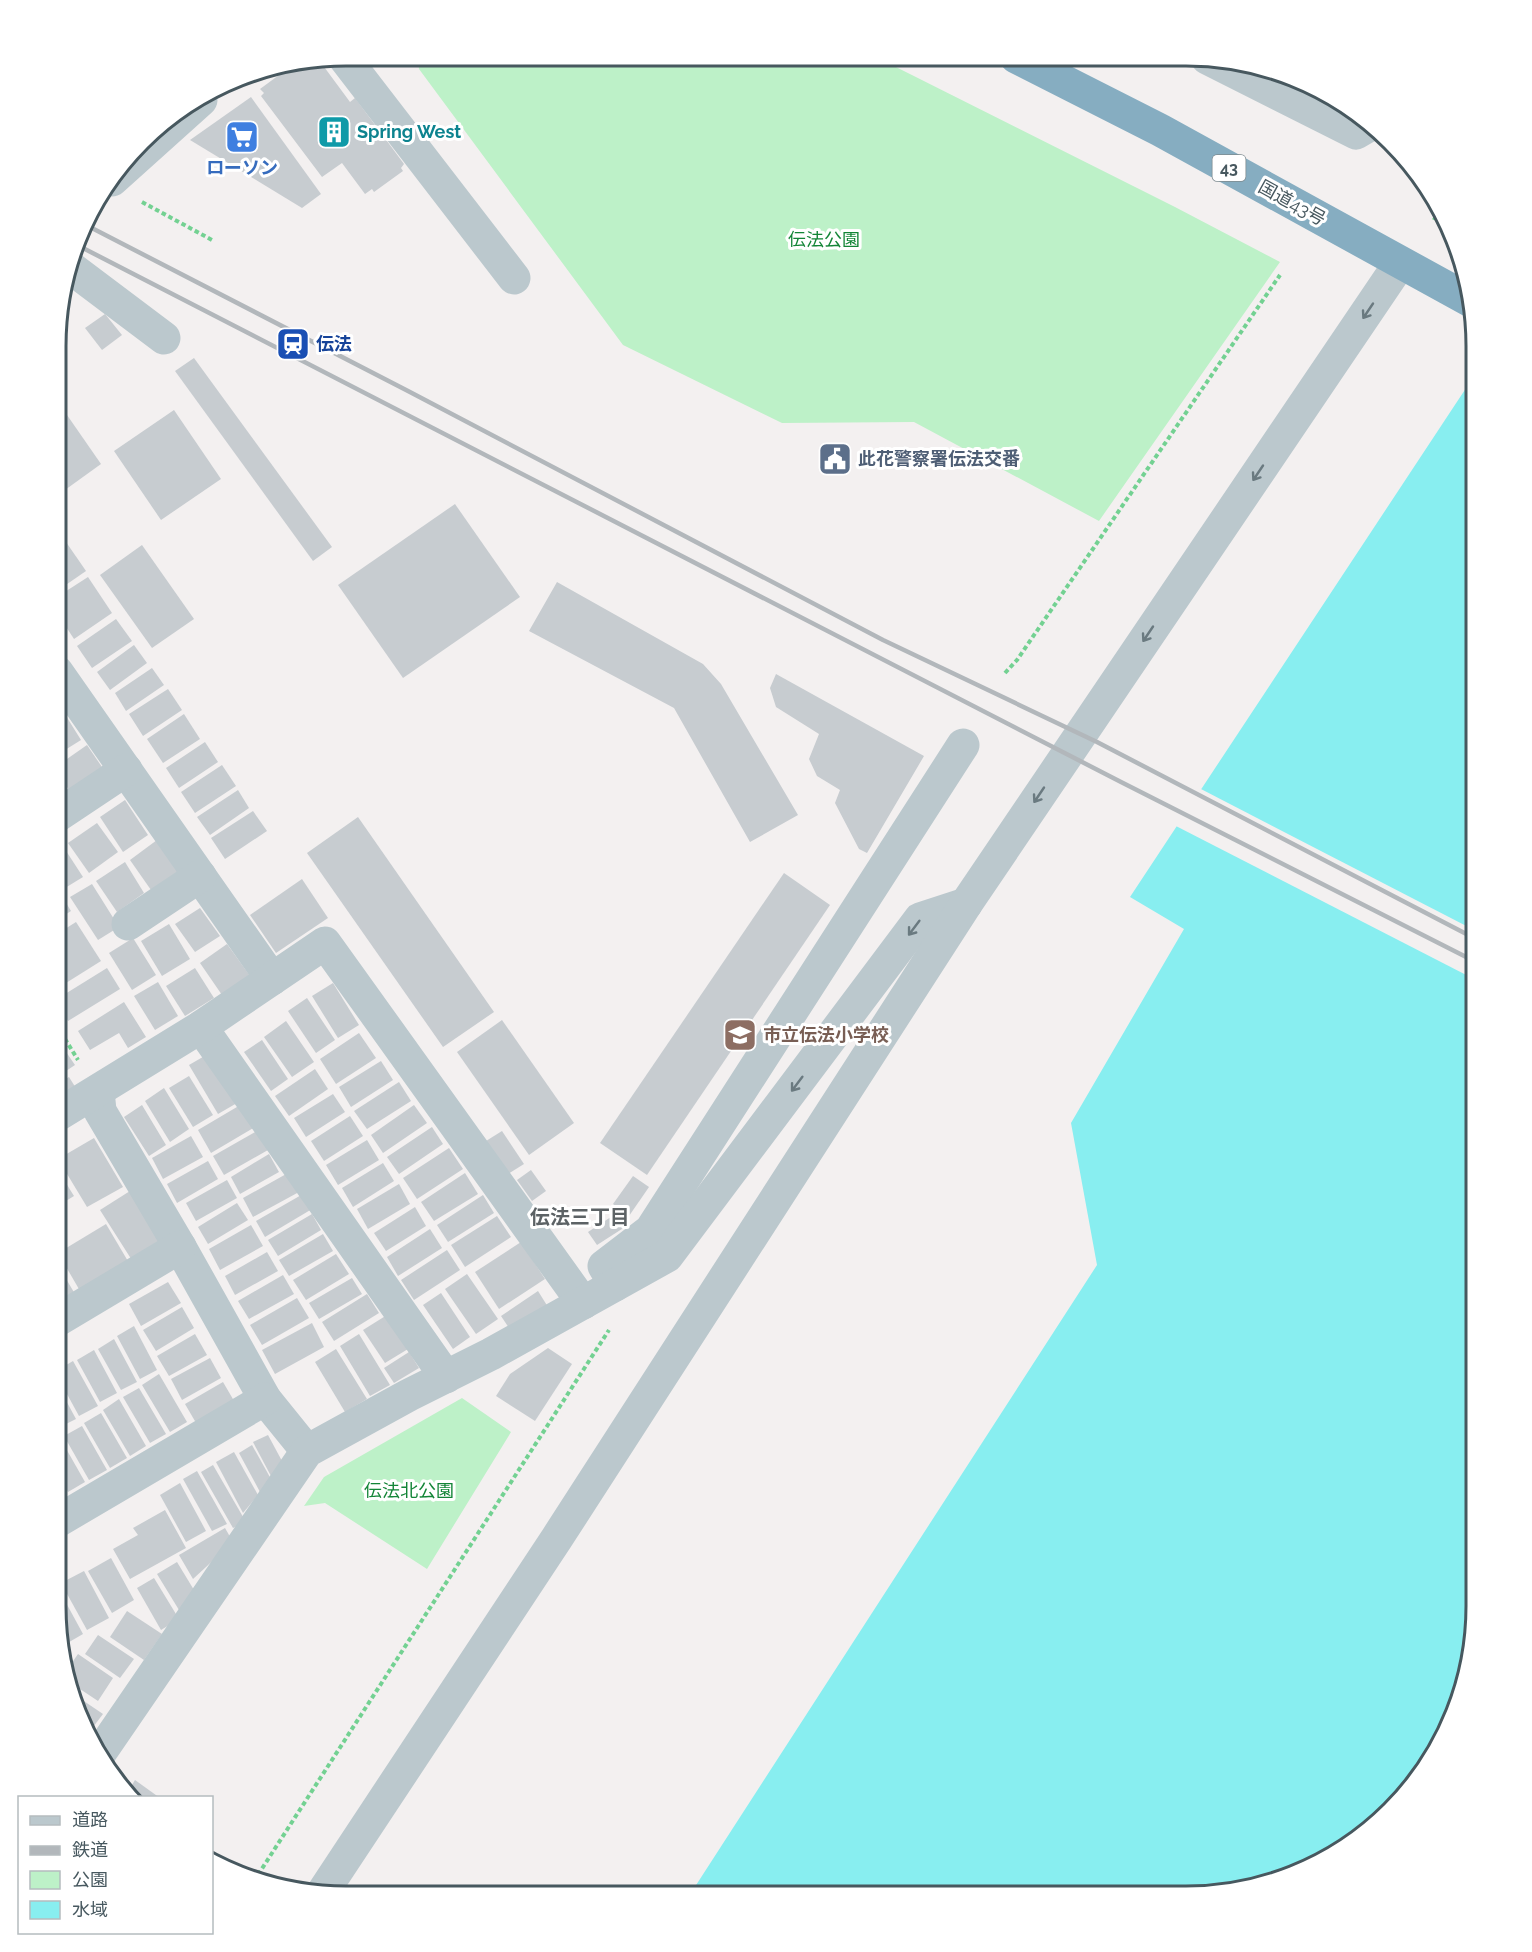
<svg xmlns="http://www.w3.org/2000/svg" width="1532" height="1952" font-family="Raleway,'Noto Sans JP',sans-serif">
  <rect width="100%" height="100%" fill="#f3f0f0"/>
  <g fill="#bdf1c8">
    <polygon points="418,56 876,57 1175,207 1280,262 1099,521 914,422 782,423 623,345 419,69"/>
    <polygon points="462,1398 511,1432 427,1569 325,1503 304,1506 324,1477"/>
  </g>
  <polygon fill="#88eef0" points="1476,373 1476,1625 1461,1699 1428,1767 1378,1824 1331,1858 1205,1896 689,1896 1097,1265 1071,1123 1184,929 1130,897"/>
  <polygon fill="#f3f0f0" points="1199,788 1476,931 1476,980 1174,825"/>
  <g fill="#c7ccd0">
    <polygon points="319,60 350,102 355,98 404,164 401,168 403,171 374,192 372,189 365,194 342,163 322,177 261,96 264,93 260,89 294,64"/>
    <polygon points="251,97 321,194 302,208 190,140"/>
    <polygon points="105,314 122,335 102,350 85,328"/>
    <polygon points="194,358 332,547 313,561 175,371"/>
    <polygon points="58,402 101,464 58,495"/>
    <polygon points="174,410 221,479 161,520 114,451"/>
    <polygon points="455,504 520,597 403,678 338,585"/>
    <polygon points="66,542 86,571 57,591 58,548"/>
    <polygon points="142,545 194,619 152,648 100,575"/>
    <polygon points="88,577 112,613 74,639 57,613 57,597"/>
    <polygon points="557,582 703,664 721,684 798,815 750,842 674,708 529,631"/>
    <polygon points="116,619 132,641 92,668 77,646"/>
    <polygon points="134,645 147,663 110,690 97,672"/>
    <polygon points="152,668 164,685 126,711 115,693"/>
    <polygon points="776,674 924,756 867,853 859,849 835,803 840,790 817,776 809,759 819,734 776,707 770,688"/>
    <polygon points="168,689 182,710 143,736 129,714"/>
    <polygon points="61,708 81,740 57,755 57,711"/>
    <polygon points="184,714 200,739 163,763 147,739"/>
    <polygon points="205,742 218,762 179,788 166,768"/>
    <polygon points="87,745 104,770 71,793 57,772 57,766"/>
    <polygon points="222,765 236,786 195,813 181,792"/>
    <polygon points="238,790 249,808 210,835 197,817"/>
    <polygon points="125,800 148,835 123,852 100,817"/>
    <polygon points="253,811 267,831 225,859 211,838"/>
    <polygon points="358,817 494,1012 443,1047 307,853"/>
    <polygon points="97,823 118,852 89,873 68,843"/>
    <polygon points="57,837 83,877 65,888 57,876"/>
    <polygon points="157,840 179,871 151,890 130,860"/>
    <polygon points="125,862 144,893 117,912 96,881"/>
    <polygon points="784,873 830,905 647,1175 600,1143"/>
    <polygon points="302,879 328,918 276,953 250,915"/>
    <polygon points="92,884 119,927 98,940 70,897"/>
    <polygon points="57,888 71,911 57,920"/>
    <polygon points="200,908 220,936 195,952 175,924"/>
    <polygon points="76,922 101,961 58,988 57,985 57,934"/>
    <polygon points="169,924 190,959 162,976 141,941"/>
    <polygon points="133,938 156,975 132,990 109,953"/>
    <polygon points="227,944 250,976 222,995 200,963"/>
    <polygon points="107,968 120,989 68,1021 57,1003 57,999"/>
    <polygon points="195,968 214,998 185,1016 166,986"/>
    <polygon points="158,982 178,1016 155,1030 134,996"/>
    <polygon points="333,983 359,1025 338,1038 312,996"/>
    <polygon points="307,998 335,1040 316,1053 288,1011"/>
    <polygon points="124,1002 146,1037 128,1048 119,1033 90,1050 78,1031"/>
    <polygon points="502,1020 574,1123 529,1155 457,1052"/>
    <polygon points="286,1021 314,1062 292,1077 264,1037"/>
    <polygon points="359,1033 376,1058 336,1084 320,1059"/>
    <polygon points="262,1040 288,1079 271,1091 244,1052"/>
    <polygon points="62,1046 75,1065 57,1077 57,1050"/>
    <polygon points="208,1054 237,1103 218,1114 189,1065"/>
    <polygon points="381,1061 393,1080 351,1107 339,1087"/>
    <polygon points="315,1069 328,1089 289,1116 275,1096"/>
    <polygon points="189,1076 213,1115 193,1127 169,1088"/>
    <polygon points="69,1077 79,1093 56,1106 57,1084"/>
    <polygon points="399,1082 411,1101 367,1129 354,1111"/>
    <polygon points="164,1088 189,1129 170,1142 145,1101"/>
    <polygon points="333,1094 345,1112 306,1137 294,1118"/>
    <polygon points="242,1104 255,1127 211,1153 198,1130"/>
    <polygon points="142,1105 166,1145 149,1156 124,1117"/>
    <polygon points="414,1105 427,1123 383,1153 371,1135"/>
    <polygon points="350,1116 363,1136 324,1161 311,1141"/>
    <polygon points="432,1127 443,1144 399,1174 387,1157"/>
    <polygon points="257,1131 268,1150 224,1175 213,1156"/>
    <polygon points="502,1131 524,1164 508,1174 486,1141"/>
    <polygon points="191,1136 203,1157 163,1179 152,1158"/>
    <polygon points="94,1138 123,1187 87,1207 58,1159"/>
    <polygon points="367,1140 379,1160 338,1185 326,1165"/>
    <polygon points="449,1148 463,1169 417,1199 403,1178"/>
    <polygon points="269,1154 279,1172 240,1194 231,1177"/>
    <polygon points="208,1161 218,1179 177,1203 167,1184"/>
    <polygon points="383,1163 394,1181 353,1207 342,1188"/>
    <polygon points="56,1167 74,1196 56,1207"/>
    <polygon points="531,1170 546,1191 532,1201 517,1180"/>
    <polygon points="288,1173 299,1192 253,1217 243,1198"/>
    <polygon points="465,1173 478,1194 434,1221 421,1202"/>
    <polygon points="633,1176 649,1187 629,1216 613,1204"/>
    <polygon points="227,1180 237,1198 196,1221 186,1203"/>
    <polygon points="399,1184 410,1204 368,1229 357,1209"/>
    <polygon points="130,1191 164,1246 135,1265 100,1210"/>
    <polygon points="303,1194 312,1209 265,1237 256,1221"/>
    <polygon points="483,1195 494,1213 448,1242 437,1225"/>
    <polygon points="237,1203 248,1220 208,1244 198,1227"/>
    <polygon points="415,1207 426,1226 386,1251 374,1233"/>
    <polygon points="617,1213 625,1227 597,1245 588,1232"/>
    <polygon points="312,1214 321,1230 278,1256 268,1240"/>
    <polygon points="497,1216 511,1237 465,1267 451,1245"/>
    <polygon points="106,1224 132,1268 83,1296 58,1253"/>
    <polygon points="251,1225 263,1246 220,1270 209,1249"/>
    <polygon points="430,1229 442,1248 398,1276 387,1257"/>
    <polygon points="323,1234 333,1251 289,1276 279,1260"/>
    <polygon points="521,1242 545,1279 499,1309 475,1272"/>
    <polygon points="447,1250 460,1270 414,1300 401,1280"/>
    <polygon points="267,1252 278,1271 235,1295 225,1276"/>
    <polygon points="336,1254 349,1274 306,1300 293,1280"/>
    <polygon points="56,1262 78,1299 56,1312"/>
    <polygon points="467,1274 498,1319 476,1334 445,1289"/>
    <polygon points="283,1275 294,1294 249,1319 238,1301"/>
    <polygon points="352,1278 362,1294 319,1319 309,1303"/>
    <polygon points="168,1282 181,1303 141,1326 129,1304"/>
    <polygon points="538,1291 548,1307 511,1331 501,1316"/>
    <polygon points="441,1293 470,1337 453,1349 423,1305"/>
    <polygon points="367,1294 379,1313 334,1341 322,1322"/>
    <polygon points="297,1298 309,1318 262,1345 250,1325"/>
    <polygon points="182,1307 194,1328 156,1351 143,1330"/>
    <polygon points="387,1315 408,1349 385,1363 363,1330"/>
    <polygon points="312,1323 324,1347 275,1374 262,1350"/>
    <polygon points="134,1326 157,1370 140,1379 117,1336"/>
    <polygon points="195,1334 207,1355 169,1376 157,1356"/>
    <polygon points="359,1334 390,1385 370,1396 340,1346"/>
    <polygon points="114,1339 137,1382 121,1390 98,1349"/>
    <polygon points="548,1348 572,1364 535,1421 496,1396 510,1374"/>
    <polygon points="336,1349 367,1399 345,1412 315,1362"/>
    <polygon points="94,1350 117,1393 100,1402 77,1360"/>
    <polygon points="409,1352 419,1368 394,1383 384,1368"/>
    <polygon points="210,1358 221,1378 182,1400 171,1379"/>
    <polygon points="73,1361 98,1406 79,1416 56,1374 56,1371"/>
    <polygon points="159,1374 187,1422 170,1432 142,1385"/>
    <polygon points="56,1382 76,1419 58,1428 56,1424"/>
    <polygon points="223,1382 237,1406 199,1428 185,1404"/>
    <polygon points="139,1388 166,1434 150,1443 123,1397"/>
    <polygon points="119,1399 146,1446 130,1456 103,1410"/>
    <polygon points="101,1413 127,1458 110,1468 84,1423"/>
    <polygon points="82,1426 107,1470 89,1480 64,1436"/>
    <polygon points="268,1435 282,1461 272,1478 253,1442"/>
    <polygon points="60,1438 85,1482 68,1492 56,1470 56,1440"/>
    <polygon points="252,1445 271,1479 260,1492 239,1453"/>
    <polygon points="234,1452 258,1495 243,1513 216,1462"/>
    <polygon points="213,1465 246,1522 233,1528 201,1472"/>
    <polygon points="197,1471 227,1524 212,1531 183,1479"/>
    <polygon points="56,1478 65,1494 56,1499"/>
    <polygon points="180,1483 206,1531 186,1542 160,1495"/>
    <polygon points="165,1510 186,1548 130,1579 113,1549 138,1535 133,1528"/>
    <polygon points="225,1528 233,1542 193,1579 179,1555"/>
    <polygon points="111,1558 134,1600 112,1613 88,1571"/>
    <polygon points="177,1562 194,1590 179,1610 157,1574"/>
    <polygon points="84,1571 109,1618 87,1630 61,1583"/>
    <polygon points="154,1578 179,1619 161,1630 137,1588"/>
    <polygon points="58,1588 83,1634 64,1645 60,1638 56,1606 56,1589"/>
    <polygon points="127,1611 162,1634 144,1660 110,1637"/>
    <polygon points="98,1635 134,1659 120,1678 85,1654"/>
    <polygon points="78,1654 113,1678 98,1701 65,1679 63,1664 69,1667"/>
    <polygon points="69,1691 103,1714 87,1735"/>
    <polygon points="135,1780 160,1798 128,1798 126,1795"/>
  </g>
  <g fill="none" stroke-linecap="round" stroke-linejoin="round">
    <g stroke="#73d192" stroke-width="4" stroke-dasharray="4.5 3" stroke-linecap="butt">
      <polyline points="142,202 212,240"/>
      <polyline points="1434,220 1440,207"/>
      <polyline points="1005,673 1017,660 1280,275"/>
      <polyline points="57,1026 78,1060"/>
      <polyline points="254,1881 609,1330"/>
    </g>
    <g stroke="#bbc8cd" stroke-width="33">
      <polyline points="343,56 514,278"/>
      <polyline points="1207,58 1356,133 1368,126"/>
      <polyline points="112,180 201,100"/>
      <polyline points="71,268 164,338"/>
      <polyline points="57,672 272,979"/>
      <polyline points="57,816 126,770"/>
      <polyline points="128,924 200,876"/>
      <polyline points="201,1027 446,1377"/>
      <polyline points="98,1091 100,1111 180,1247 265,1399 307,1451"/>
      <polyline points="56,1116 201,1027 325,943 583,1303"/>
      <polyline points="615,1285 604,1266 651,1230 963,745"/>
      <polyline points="56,1321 180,1247"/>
      <polyline points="56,1522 265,1399"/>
      <polyline points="98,1756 307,1451 409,1395 491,1354 667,1256 920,919 966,904"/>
      <polyline points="321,1895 557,1538 966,904 1400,263"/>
    </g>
    <polyline stroke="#86adc1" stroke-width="33" points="1016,57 1160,130 1471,301"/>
    <g stroke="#b2b7bb" stroke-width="4.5">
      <polyline points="86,225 408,391 883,640 1097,742 1476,939"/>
      <polyline points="79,246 1121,782 1476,962"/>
    </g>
  </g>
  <defs><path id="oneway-shaft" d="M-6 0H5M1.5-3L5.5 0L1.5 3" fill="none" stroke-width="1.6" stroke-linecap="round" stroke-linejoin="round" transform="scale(1.5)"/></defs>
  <g stroke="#6a7a80">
    <use href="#oneway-shaft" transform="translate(1368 311) rotate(124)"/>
    <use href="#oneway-shaft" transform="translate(1258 473) rotate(124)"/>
    <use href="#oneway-shaft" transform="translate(1148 634) rotate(124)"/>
    <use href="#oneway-shaft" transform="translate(1039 795) rotate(124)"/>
    <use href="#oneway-shaft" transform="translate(914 928) rotate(127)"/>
    <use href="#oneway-shaft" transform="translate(797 1084) rotate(127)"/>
  </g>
  <defs>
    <symbol id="building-square" viewBox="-11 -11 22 22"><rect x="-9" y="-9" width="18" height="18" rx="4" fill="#0f9aa8" stroke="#fff"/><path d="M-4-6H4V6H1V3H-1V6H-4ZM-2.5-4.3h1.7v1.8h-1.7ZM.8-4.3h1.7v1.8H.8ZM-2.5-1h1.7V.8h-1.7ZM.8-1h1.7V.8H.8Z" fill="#fff"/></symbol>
    <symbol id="supermarket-square" viewBox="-11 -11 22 22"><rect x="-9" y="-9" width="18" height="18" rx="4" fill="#3f7fe0" stroke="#fff"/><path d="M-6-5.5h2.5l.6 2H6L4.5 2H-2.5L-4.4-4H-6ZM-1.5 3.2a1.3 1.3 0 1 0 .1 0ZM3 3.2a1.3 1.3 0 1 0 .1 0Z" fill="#fff"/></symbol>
    <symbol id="station-square" viewBox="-11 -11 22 22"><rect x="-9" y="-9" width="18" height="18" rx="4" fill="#1a4fb4" stroke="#fff"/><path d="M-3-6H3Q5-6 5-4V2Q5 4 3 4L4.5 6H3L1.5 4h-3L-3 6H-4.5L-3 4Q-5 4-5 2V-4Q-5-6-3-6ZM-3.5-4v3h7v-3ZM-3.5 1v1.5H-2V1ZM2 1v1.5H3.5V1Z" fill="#fff"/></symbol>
    <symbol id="civic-square" viewBox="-11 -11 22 22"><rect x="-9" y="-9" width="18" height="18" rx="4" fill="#5c6f8a" stroke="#fff"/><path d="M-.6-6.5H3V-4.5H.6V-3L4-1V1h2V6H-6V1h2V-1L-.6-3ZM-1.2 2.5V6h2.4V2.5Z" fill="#fff"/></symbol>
    <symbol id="school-square" viewBox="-11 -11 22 22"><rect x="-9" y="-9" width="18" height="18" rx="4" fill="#8d6e63" stroke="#fff"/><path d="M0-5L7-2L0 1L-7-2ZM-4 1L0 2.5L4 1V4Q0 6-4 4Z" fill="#fff"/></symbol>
  </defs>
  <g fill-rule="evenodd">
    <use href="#building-square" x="315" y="113" width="38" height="38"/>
    <use href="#supermarket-square" x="223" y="118" width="38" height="38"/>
    <use href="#station-square" x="274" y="325" width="38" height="38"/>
    <use href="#civic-square" x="816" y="440" width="38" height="38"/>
    <use href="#school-square" x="721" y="1016" width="38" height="38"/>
  </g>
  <g text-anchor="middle" stroke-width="6" stroke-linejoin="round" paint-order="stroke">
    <rect fill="#fff" stroke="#7e8a8f" stroke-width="1.5" x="1212.5" y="155" width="33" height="26" rx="4.5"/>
    <g font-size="16" font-weight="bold" fill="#47585f">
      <text x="1229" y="174">43</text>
    </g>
    <g font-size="18" font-weight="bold" fill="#0d838f" stroke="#fff" text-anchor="start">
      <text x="357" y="138">Spring West</text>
    </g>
    <g font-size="18" font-weight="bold" fill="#366cbe" stroke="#fff">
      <text x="242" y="174">ローソン</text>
    </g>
    <g font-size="18" fill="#47585f" stroke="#fff">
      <text transform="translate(1292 203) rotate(29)" y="6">国道43号</text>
    </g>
    <g font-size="18" fill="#138537" stroke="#fff">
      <text x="824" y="246">伝法公園</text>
      <text x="409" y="1497">伝法北公園</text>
    </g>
    <g font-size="18" font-weight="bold" fill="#164399" stroke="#fff" text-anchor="start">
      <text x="316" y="350">伝法</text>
    </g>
    <g font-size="18" font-weight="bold" fill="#4e5e75" stroke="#fff" text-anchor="start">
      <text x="858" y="465">此花警察署伝法交番</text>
    </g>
    <g font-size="18" font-weight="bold" fill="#785e54" stroke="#fff" text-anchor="start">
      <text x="763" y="1041">市立伝法小学校</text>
    </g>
    <g font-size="20" font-weight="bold" fill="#5c6265" stroke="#fff">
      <text x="580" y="1224">伝法三丁目</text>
    </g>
  </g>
  <path d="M0 0H1532V1952H0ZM346 66H1186A280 280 0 0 1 1466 346V1606A280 280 0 0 1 1186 1886H346A280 280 0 0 1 66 1606V346A280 280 0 0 1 346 66Z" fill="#fff" fill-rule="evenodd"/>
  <path fill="none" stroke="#47585f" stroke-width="3" d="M346 66H1186A280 280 0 0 1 1466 346V1606A280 280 0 0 1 1186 1886H346A280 280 0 0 1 66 1606V346A280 280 0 0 1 346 66Z"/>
  <rect x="18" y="1796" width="195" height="138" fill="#ffffff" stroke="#b5bcbf" stroke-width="1.5"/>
  <rect x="30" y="1816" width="30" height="9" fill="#bbc8cd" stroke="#b5bcbf" stroke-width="1.5"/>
  <text x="72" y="1826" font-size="18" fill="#47585f">道路</text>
  <rect x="30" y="1846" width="30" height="9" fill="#b2b7bb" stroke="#b5bcbf" stroke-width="1.5"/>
  <text x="72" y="1856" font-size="18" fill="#47585f">鉄道</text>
  <rect x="30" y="1871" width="30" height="18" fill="#bdf1c8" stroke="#b5bcbf" stroke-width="1.5"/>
  <text x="72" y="1886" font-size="18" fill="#47585f">公園</text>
  <rect x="30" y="1901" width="30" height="18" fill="#88eef0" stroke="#b5bcbf" stroke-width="1.5"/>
  <text x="72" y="1916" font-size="18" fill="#47585f">水域</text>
</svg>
